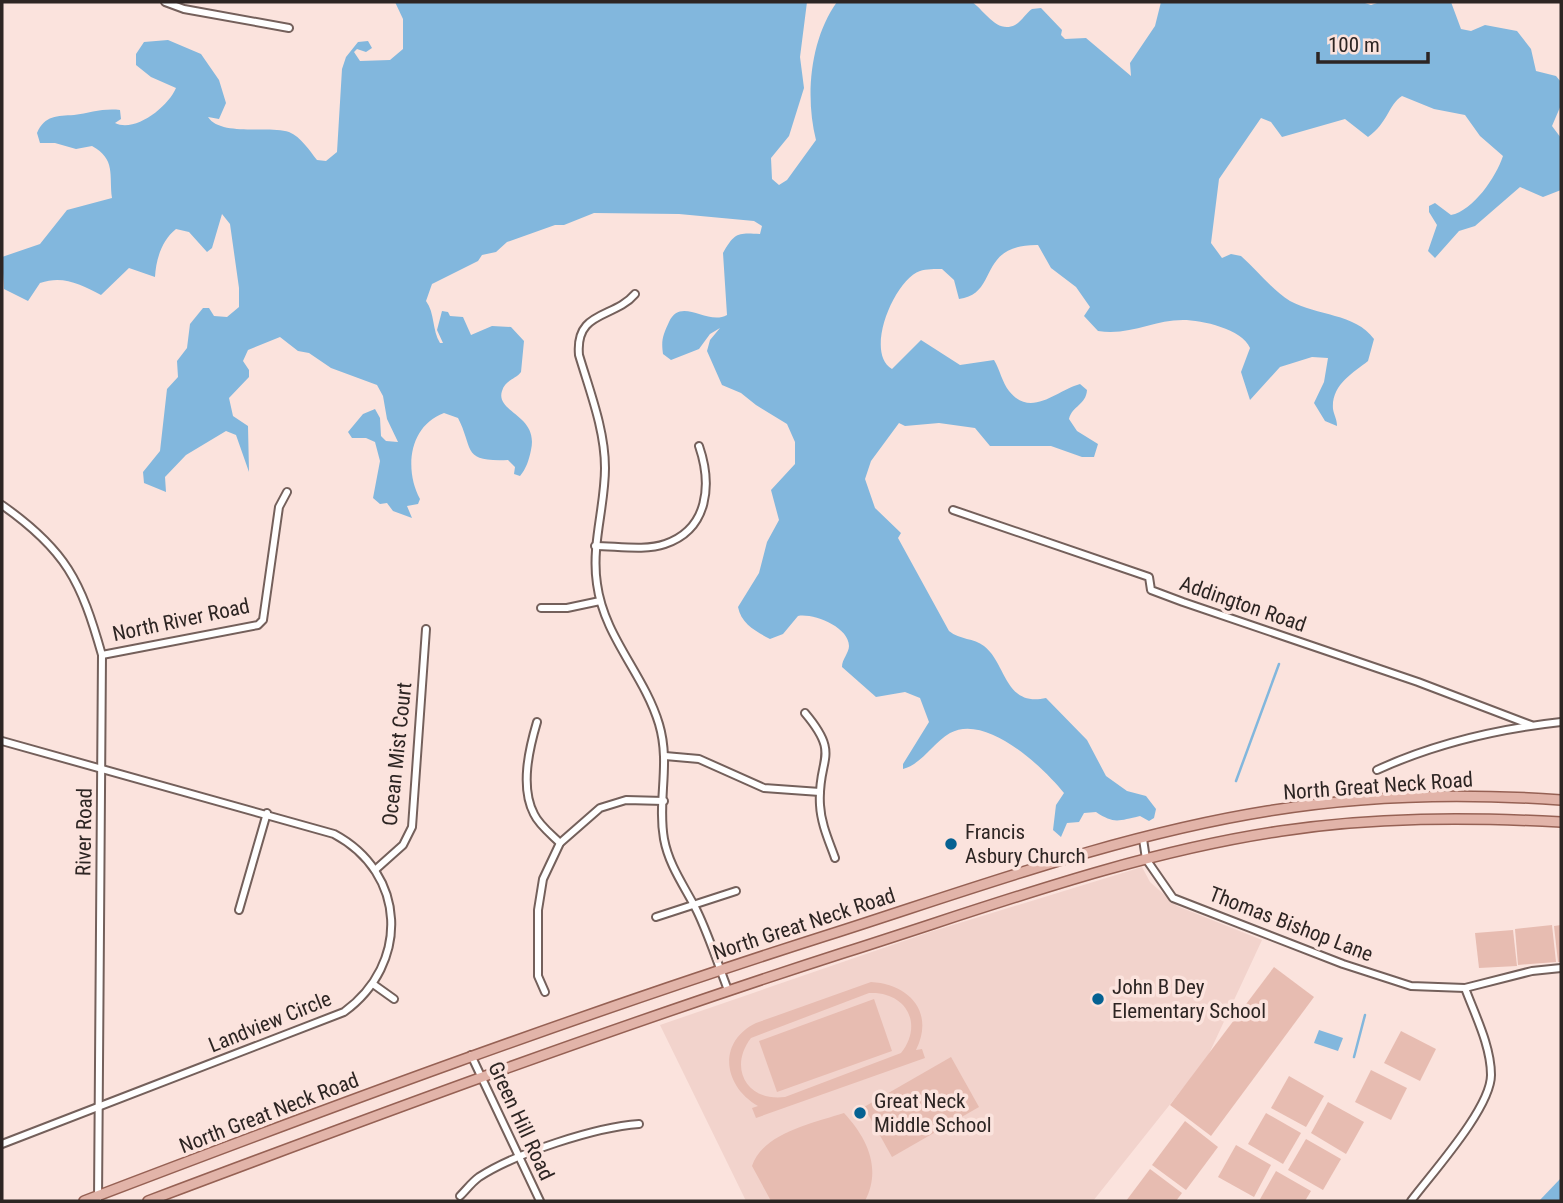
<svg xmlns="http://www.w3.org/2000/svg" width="1563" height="1203" font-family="'Roboto Condensed',sans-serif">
  <rect width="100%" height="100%" fill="#fbe3dd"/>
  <polygon fill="#f2d3cc" points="1142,867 1150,882 1177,906 1262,940 1207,1058 1093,1201 746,1201 660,1025 930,932"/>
  <g fill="#e7bcb1" fill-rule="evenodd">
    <polygon points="1552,925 1556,962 1518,965 1515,929"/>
    <polygon points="1561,925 1561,962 1558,962 1554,926"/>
    <polygon points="1513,930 1517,966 1479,968 1475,933"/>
    <polygon points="1274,967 1314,997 1211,1136 1170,1105"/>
    <path d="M871,982C909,984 935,1012 916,1050L922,1049L925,1058L756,1118L752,1108L758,1106C723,1086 717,1042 756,1023ZM869,993C906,991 924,1024 901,1053L785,1097C747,1102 728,1068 751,1038Z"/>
    <polygon points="874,999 892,1051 777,1092 759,1041"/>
    <polygon points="1401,1031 1436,1049 1420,1081 1384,1063"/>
    <polygon points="951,1057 979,1107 892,1157 864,1107"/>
    <polygon points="1371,1070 1407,1088 1391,1120 1355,1102"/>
    <polygon points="1289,1076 1324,1096 1306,1127 1271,1108"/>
    <polygon points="1328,1102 1364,1122 1346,1154 1311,1133"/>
    <path d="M844,1113C867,1138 882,1168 865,1201H771L752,1166C763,1133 813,1123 844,1113Z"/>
    <polygon points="1266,1113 1301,1133 1283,1164 1248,1144"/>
    <polygon points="1185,1121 1218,1147 1186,1190 1152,1165"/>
    <polygon points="1306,1139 1341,1159 1323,1190 1288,1170"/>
    <polygon points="1236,1145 1271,1165 1254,1197 1218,1177"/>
    <polygon points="1150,1169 1182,1193 1176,1201 1126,1201"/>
    <polygon points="1276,1171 1311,1191 1305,1201 1259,1201"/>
  </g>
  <g fill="#82b7dd">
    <path d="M395,2H807L800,57L804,88L789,136L771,158L772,179L779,185L787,180L816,140C805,97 810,39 837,2H972C985,11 997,34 1015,25C1022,21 1026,13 1032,9L1041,8L1062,30L1061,35L1065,39L1086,38L1131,76L1130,63L1155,26L1161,2H1362L1371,5L1380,2H1451L1461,29L1471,31L1485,25L1517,31L1531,49L1536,71L1556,76L1561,82V105L1552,126L1561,138V190L1543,197L1520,187L1475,226L1459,231L1435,258L1428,251L1437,225L1429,212V206L1435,203L1451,215C1473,211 1496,177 1503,156L1480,136L1465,115L1434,109L1402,96C1388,105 1388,123 1368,137L1345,119L1282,137L1271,122L1261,118L1219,179L1211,243L1222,258L1231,254L1241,256C1257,270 1272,290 1290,301C1317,316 1355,313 1374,339L1368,361C1353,373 1331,385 1333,409C1334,415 1337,419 1337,426L1325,421L1314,403L1324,382L1328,358L1312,357L1280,367L1250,400L1241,372L1250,348C1242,329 1202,320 1183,320C1153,320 1130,336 1098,331L1084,316L1090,307L1076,287L1051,268L1038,245C976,244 1000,294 959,299L954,280L942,269C936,269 926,269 920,271C894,280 864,353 892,369L921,340L960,365L994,360C1000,370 1002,382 1009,391C1031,419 1057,390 1080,384L1087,390C1086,405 1072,406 1069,419L1077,431L1098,444L1094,457H1082L1051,446H990L975,428L939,423L905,426L899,423L871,461L865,479L875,508L901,533L898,538L949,631C960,640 974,638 984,646C1007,664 1004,707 1046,698L1087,740L1106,776L1127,791L1146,796L1156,809L1154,818L1149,821L1140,816C1118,821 1114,824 1096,812L1084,813L1079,822L1067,823L1061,837L1053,830L1056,805L1064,793C1043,767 986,713 950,733C933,743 922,764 903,769V764L929,722L920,698L905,692L876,697L842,667C842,659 849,653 849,646C849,627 813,613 798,616L783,634L770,639C757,632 741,624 738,607L759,573L767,542L779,520L771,490L795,464V442L787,424L756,405L741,393L722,385L707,351L710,340L720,328L710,334L699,349L671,360L663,354C661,340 663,335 669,322C681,296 707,326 727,315L723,253C735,232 738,233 760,234L762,226L754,221L679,214L594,213L564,225H555L507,242L496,252L482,255L478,261L432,284L426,301C435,313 432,330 440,343H443L437,330L442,311L448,312L450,316L463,317L471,335L492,326L511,327L524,341L521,372C516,379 505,380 502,391C495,413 539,414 531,450C529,460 526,469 520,476L514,474L515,467L508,460C461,462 474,449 458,418L444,413C409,426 404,469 420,499L418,504L407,506L412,518L393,511L387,503L380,504L373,498L380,461L375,442L366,438H352L348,432L363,414L375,409L380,418L381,436L386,441L398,442L387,419L383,396L377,385L331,368L309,353L298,351L280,337L248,350L243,361L249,370V377L229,398L233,416L248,426L249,472L236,435L226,431L186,455L165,477L166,492L144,483L143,472L160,451L167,389L178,377L177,361L187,348L190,324L203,308H209L214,316L227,317L239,307V288L230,224L222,214L212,248L207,252L189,232L176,229C162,240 156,259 155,277L129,268L101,295C80,284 63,275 40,283L28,301L4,289L2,257L40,244L67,210L112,198C109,175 116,159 92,146L76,149L55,143H40L37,133C45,115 57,116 74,115C90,113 103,108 120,110L121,119L115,123C135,133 168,107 176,88L151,77L136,65V54L144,42L168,40L201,54L219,80L226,103L219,119L208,117C221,137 269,125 289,132C301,137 309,150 317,160L326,161L337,152L342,69L346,57L358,42L368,41L372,48L366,52L357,49L354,52L360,61L390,60L403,49V19Z"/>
    <polygon points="1319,1030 1343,1038 1338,1051 1314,1043"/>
    <polygon points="1561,1178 1561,1201 1539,1201"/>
  </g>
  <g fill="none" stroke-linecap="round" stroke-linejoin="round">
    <g stroke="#82b7dd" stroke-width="2.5">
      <polyline points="1236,781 1279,664"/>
      <polyline points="1354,1057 1365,1015"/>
    </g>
    <defs>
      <g id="street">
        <polyline points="165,2 184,9 289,28"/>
        <path d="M635,294C614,319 575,310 579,355C590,392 605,430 605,468C605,507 591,545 597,584C604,637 644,674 659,724C671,764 657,800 664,839C669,866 685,887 697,911C709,936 718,964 728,990"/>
        <path d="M2,505C66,550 81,581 102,655L98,1201"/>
        <polyline points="953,510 1149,577 1151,590 1183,602 1418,682 1531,725"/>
        <path d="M595,546C616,546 646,551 665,544C709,529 712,484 699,446"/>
        <polyline points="541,608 567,608 600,601"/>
        <polyline points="102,655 258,625 263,620 279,507 287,492"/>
        <path d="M805,713C842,757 817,757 820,805C821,824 829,841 835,858"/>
        <path d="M537,722C529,749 520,787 534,814C539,825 552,835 560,843"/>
        <path d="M2,741L334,834C407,873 410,964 344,1012L2,1144"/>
        <polyline points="665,756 699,759 764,788 820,792"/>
        <path d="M1377,770C1436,743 1497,729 1561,722"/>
        <polyline points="1143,839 1146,859 1173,898 1343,964 1411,986 1465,988 1532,971 1561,968"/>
        <polyline points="375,870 403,845 412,827 426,629"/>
        <polyline points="239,910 267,813"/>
        <polyline points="656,917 736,891"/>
        <polyline points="373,984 394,999"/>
        <polyline points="545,992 538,976 538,910 543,879 560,843 600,808 626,800 664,801"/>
        <polyline points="471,1055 540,1201"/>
        <path d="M460,1196C466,1190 472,1182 479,1177C516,1153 596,1127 639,1124"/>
        <path d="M1411,1201C1432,1173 1491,1108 1491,1075C1491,1046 1475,1015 1465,988"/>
      </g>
      <g id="primary">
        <path d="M84,1201C330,1107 577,1015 828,935C972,889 1118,835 1268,811C1364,795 1464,793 1561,800"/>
        <path d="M148,1201C379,1114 610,1028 846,952C988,907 1132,853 1281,831C1374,817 1467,817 1561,822"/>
      </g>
    </defs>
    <use href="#street" stroke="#74605b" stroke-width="10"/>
    <use href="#primary" stroke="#966154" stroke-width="12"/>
    <use href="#street" stroke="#fff" stroke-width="6"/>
    <use href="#primary" stroke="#e2b4a9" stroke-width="9"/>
  </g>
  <g fill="#056192" stroke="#fbe3dd" stroke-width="2.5">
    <circle cx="951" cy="844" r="7"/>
    <circle cx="1098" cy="999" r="7"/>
    <circle cx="860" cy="1113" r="7"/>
  </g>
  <g text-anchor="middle" stroke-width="7" stroke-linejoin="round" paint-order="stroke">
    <g font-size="21" fill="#2d2523" stroke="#fbe3dd">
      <text transform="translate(1243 604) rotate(19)" y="7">Addington Road</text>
      <text transform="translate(181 620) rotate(-12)" y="7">North River Road</text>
      <text transform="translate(397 754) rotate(-84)" y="7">Ocean Mist Court</text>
      <text transform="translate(1378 786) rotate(-4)" y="7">North Great Neck Road</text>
      <text transform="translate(84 832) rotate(-89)" y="7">River Road</text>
      <text transform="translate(804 924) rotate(-18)" y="7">North Great Neck Road</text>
      <text transform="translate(1291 924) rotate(21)" y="7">Thomas Bishop Lane</text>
      <text transform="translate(270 1022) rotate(-22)" y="7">Landview Circle</text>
      <text transform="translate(269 1113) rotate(-21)" y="7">North Great Neck Road</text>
      <text transform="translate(521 1121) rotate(65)" y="7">Green Hill Road</text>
    </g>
    <g font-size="21" fill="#2d2523" stroke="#fbe3dd" text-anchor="start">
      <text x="965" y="839">Francis<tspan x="965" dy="24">Asbury Church</tspan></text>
      <text x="1112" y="994">John B Dey<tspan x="1112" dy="24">Elementary School</tspan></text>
      <text x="874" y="1108">Great Neck<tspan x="874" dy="24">Middle School</tspan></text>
    </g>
  </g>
  <rect width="1563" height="1203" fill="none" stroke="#2d2523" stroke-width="7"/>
  <path d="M1318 52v10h110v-10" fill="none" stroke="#2d2523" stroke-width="3.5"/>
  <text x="1328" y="52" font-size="21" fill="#2d2523" stroke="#fbe3dd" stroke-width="5" paint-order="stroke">100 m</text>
</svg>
